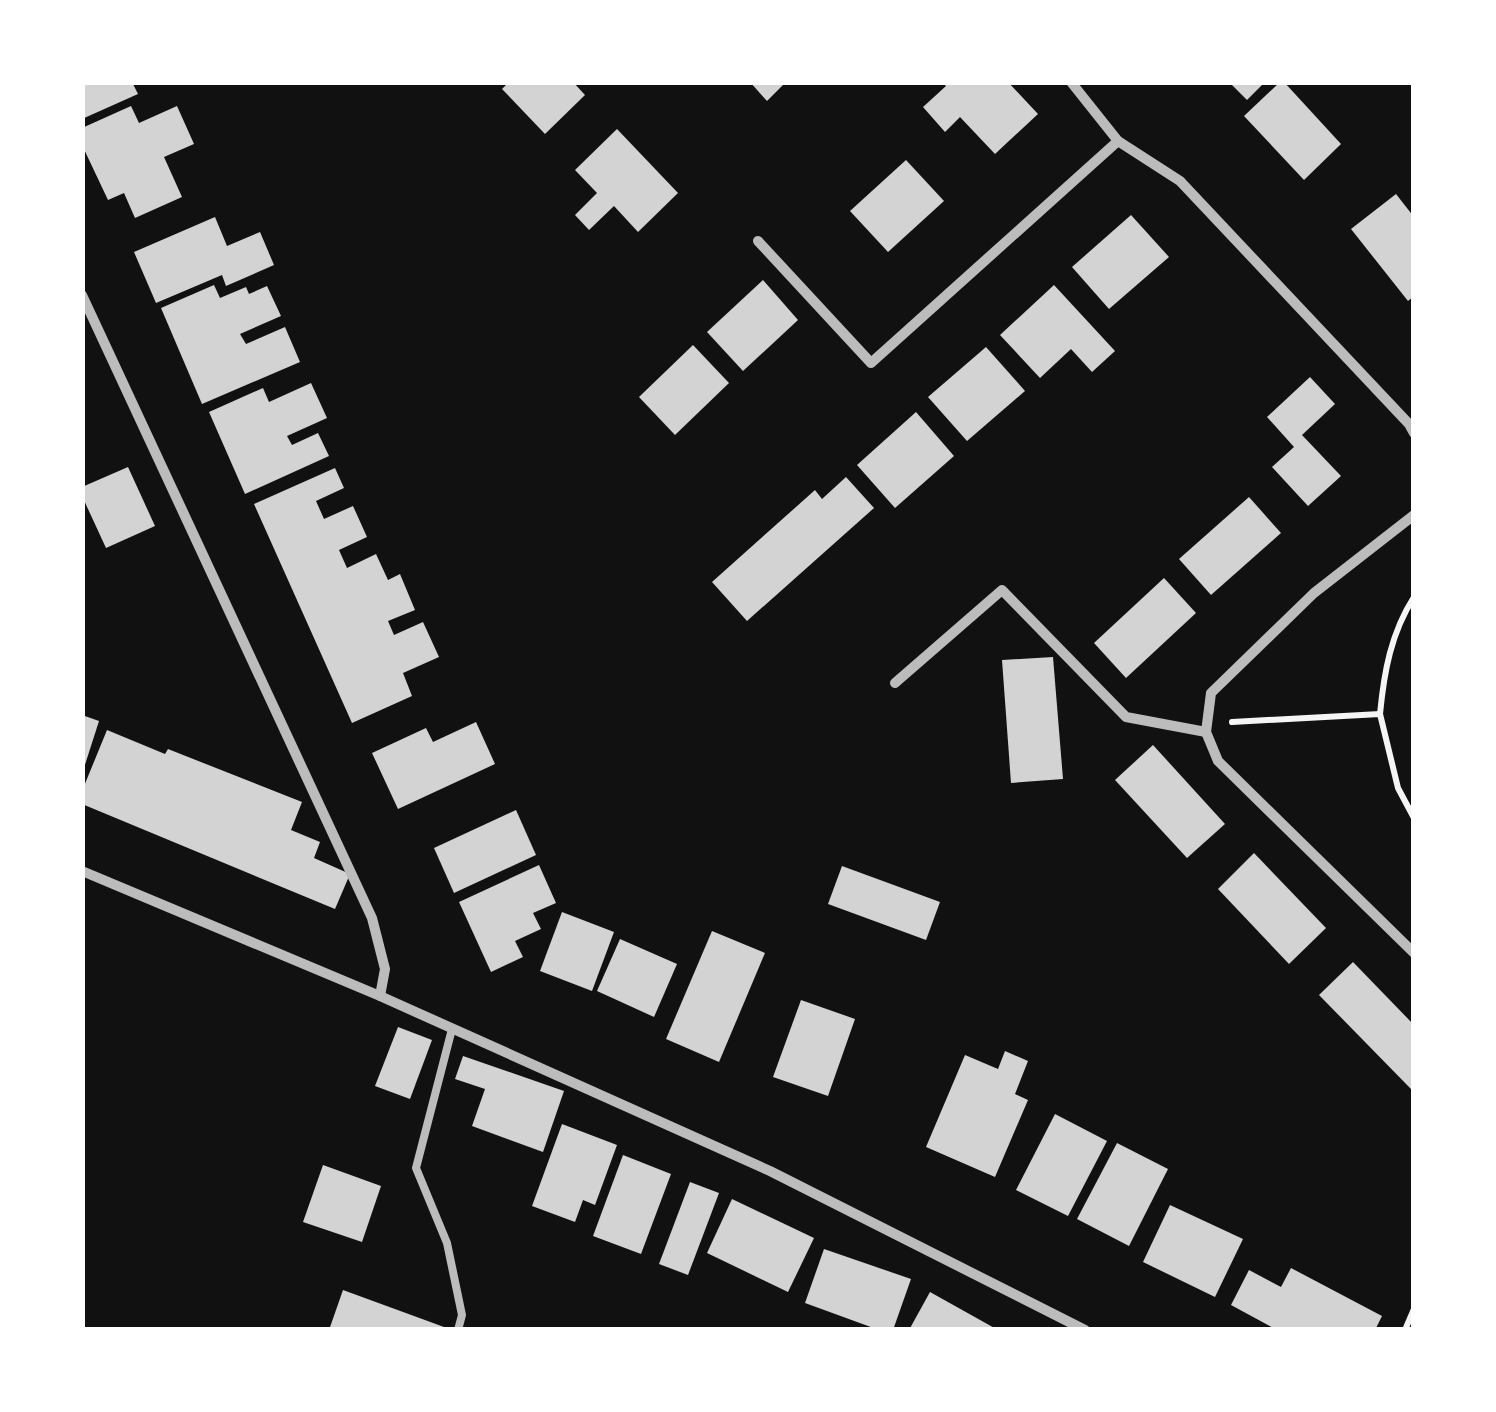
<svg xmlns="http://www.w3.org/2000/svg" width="1496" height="1412" font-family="Ubuntu,sans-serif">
  <rect width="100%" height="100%" fill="#111"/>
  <g fill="#d3d3d3">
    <polygon points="82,82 132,82 138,94 82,119"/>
    <polygon points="509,82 573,82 585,95 545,134 502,89"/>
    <polygon points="750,82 786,82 767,101"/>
    <polygon points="942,82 1008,82 1038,114 995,154 960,117 945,132 923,107 946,86"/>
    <polygon points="1229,82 1265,82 1247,100"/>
    <polygon points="1280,82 1284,82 1341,144 1304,180 1244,116"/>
    <polygon points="131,106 139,123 177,106 194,144 164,157 182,197 135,218 124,193 108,200 82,145 82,128"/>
    <polygon points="617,129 678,193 638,232 614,206 589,230 575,215 597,193 575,170"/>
    <polygon points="906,160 944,201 888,252 850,211"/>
    <polygon points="1396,194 1414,217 1414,296 1408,301 1351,229"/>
    <polygon points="1131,215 1169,257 1109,309 1072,267"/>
    <polygon points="215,217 227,246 260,232 274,265 226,286 222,275 156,303 134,252"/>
    <polygon points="763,280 798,320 743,371 707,332"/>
    <polygon points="214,285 220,298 246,287 249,294 267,286 281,316 240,334 246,344 285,327 300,362 202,404 161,308"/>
    <polygon points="1054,285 1115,351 1092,372 1071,349 1040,378 1000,335"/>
    <polygon points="693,345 729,383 675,435 639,397"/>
    <polygon points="986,347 1025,391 967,441 928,397"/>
    <polygon points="1310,377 1335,404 1302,435 1341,476 1308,506 1272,467 1294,447 1267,417"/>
    <polygon points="311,383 327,418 287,436 292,445 318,433 329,456 245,494 209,412 263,388 269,402"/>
    <polygon points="916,412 954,456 895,508 857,465"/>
    <polygon points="128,467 155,526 106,548 82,496 82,487"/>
    <polygon points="335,468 344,488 316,501 324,519 353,506 367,537 339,550 347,568 376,554 388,580 400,574 415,610 388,621 394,635 423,622 439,657 403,673 412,696 352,723 254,504"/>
    <polygon points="846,477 874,508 747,621 712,582 815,490 822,499"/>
    <polygon points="1249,497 1281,533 1211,595 1179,559"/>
    <polygon points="1164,578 1196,613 1126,678 1094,643"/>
    <polygon points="1053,657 1063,779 1011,783 1002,660"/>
    <polygon points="82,715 99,721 83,771 82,771"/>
    <polygon points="476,722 495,764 398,809 372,753 426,728 433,742"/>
    <polygon points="107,730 165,754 168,749 302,802 291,830 320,842 314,858 350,874 335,909 82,804 82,791"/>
    <polygon points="1153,745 1225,824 1187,858 1115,780"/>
    <polygon points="516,810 536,855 454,893 434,848"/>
    <polygon points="1254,853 1326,928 1289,964 1218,889"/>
    <polygon points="539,865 556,903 533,913 541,929 515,941 523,957 491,972 459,902"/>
    <polygon points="842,866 940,902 926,940 828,904"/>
    <polygon points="562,912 614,932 592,991 540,971"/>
    <polygon points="712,931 765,953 719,1062 666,1039"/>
    <polygon points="620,939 677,964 654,1017 597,991"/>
    <polygon points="1353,962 1414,1025 1414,1087 1411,1089 1319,995"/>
    <polygon points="801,1000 855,1019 828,1096 773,1077"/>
    <polygon points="398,1027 432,1040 410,1099 375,1086"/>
    <polygon points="1005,1051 1028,1061 1015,1094 1028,1100 995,1177 926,1147 965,1055 998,1069"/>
    <polygon points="463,1056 564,1091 543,1152 472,1126 485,1089 455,1079"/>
    <polygon points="1055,1114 1107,1141 1068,1216 1016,1190"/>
    <polygon points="562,1124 617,1145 595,1205 583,1200 575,1222 532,1206"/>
    <polygon points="1117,1143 1168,1169 1129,1246 1077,1219"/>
    <polygon points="623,1155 671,1174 641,1254 593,1236"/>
    <polygon points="323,1165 381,1186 362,1242 303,1222"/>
    <polygon points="690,1182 719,1193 688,1275 659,1264"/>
    <polygon points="732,1199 814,1238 788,1292 707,1253"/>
    <polygon points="1170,1205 1243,1239 1215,1297 1143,1262"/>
    <polygon points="824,1249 911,1279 893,1330 879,1330 805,1303"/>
    <polygon points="1291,1268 1382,1316 1375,1330 1277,1330 1231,1305 1249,1270 1281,1287"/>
    <polygon points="343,1290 444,1327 443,1330 329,1330"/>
    <polygon points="930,1292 998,1330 909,1330"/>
  </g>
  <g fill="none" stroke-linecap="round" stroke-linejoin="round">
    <g stroke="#f5f5f5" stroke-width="6">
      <path d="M1380,714C1384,672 1391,633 1414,597"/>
      <polyline points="1232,722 1380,714 1398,788 1414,818"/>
      <polyline points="1405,1330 1414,1309"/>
    </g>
    <polyline stroke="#bcbcbc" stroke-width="8" points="452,1029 416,1168 447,1243 462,1315 458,1330"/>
    <g stroke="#bcbcbc" stroke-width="10">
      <polyline points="1071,82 1118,141 1180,181 1409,424 1414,433"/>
      <polyline points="758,241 871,363 1118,141"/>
      <polyline points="82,295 372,918 385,969 380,996"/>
      <polyline points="1414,515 1314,593 1211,693 1206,732 1218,761 1414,953"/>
      <polyline points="895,683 1002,590 1126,717 1206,732"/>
      <polyline points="82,871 380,996 770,1171 1085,1330"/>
    </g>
  </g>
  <rect width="1496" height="1412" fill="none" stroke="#ffffff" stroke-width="170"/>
</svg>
